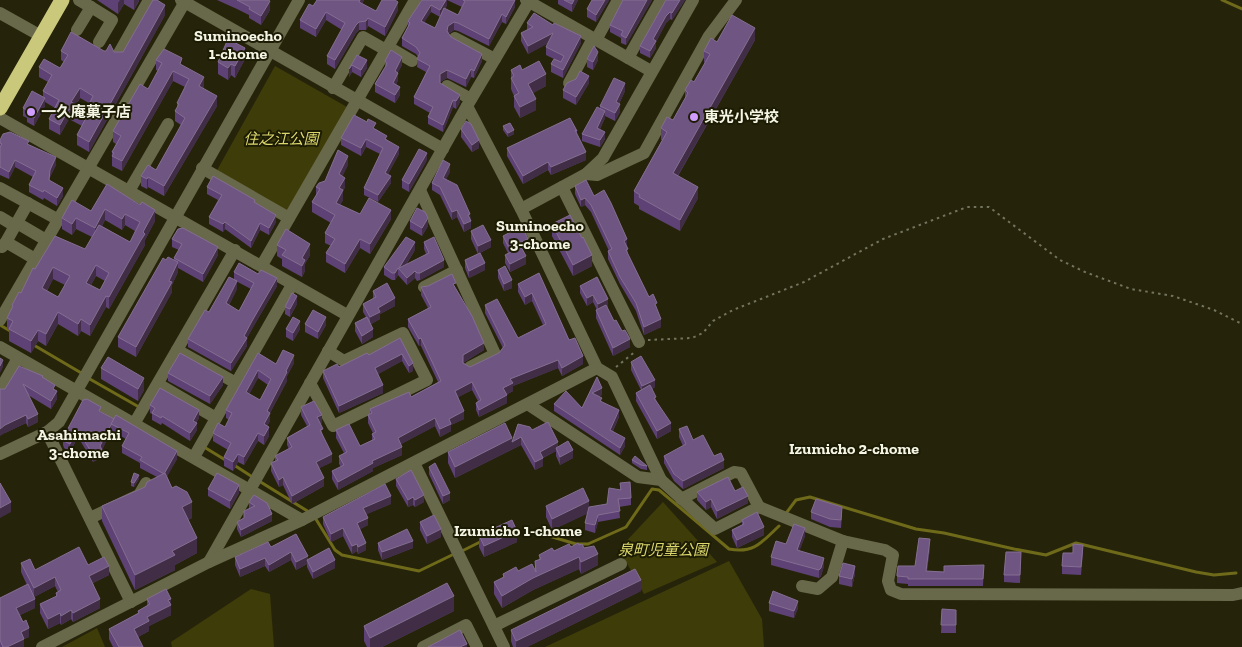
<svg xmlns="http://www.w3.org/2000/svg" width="1242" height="647" font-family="'Zilla Slab','Noto Sans JP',serif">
  <rect width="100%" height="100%" fill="#25240b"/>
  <g fill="#3e3c09">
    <polygon points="275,66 347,107 288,212 216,172"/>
    <polygon points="663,502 717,562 644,594 619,549"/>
    <polygon points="729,561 762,619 764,647 545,647"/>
    <polygon points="251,589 270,594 274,647 172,647 171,642"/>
    <polygon points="97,628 105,647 62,647"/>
  </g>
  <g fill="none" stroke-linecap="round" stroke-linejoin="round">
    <g stroke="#6e6a1a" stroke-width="3">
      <polyline points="1222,0 1242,9"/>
      <polyline points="0,325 12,332"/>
      <polyline points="32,344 83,374"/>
      <polyline points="88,378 139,407"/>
      <polyline points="204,447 227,461"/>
      <polyline points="234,465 254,478"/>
      <polyline points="259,481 309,512"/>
      <polyline points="787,512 796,500 810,497 916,529 944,533 1014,549 1046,555 1076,543 1196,572 1214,575 1236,573"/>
      <polyline points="314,516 335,550 342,555 419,571 452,555"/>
      <path d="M539,533L576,544H588L626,527L652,489L659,490L729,549C754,554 762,542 779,526"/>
      <polyline points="464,550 482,541"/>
    </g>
    <g stroke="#74745e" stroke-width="2" stroke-dasharray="2.5 4" stroke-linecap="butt">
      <polyline points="648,340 692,338 703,333 713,321 733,310 804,282 883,239 967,207 989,207 1060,260 1085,272 1131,289 1173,296 1214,310 1242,324"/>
      <polyline points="616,367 636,351"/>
    </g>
    <g stroke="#68684a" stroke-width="12">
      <polyline points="79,0 91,7"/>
      <polyline points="181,0 443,149"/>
      <polyline points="526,0 651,71"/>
      <polyline points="0,13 41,36"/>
      <polyline points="77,30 91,7 112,20 99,42"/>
      <polyline points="455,38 495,59"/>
      <polyline points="596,40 618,0"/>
      <polyline points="388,47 412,61"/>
      <polyline points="118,55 149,0"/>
      <polyline points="628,58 661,0"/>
      <polyline points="569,83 593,38"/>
      <polyline points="447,86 471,99"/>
      <polyline points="333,88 363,37 386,50"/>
      <polyline points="467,106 521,209 597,368 612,377 661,480"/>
      <polyline points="0,118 347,315"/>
      <polyline points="202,168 289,218"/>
      <polyline points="586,174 597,175 644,153 709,36 736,0"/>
      <polyline points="562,187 639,342"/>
      <polyline points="0,188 57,219"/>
      <polyline points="420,190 495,354 470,367"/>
      <polyline points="129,191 168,124"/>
      <polyline points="521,209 586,174 603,158 693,0"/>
      <polyline points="0,217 15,226"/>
      <polyline points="17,223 46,240"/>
      <polyline points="6,242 28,203"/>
      <polyline points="2,247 6,242 35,259"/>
      <polyline points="262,265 415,0"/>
      <polyline points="424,287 457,270"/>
      <polyline points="0,320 186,0"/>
      <polyline points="0,347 302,520"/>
      <polyline points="177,350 236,383"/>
      <polyline points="310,383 333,426 427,380 403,333 344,361 328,351"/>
      <polyline points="158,384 216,418"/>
      <polyline points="0,390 18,358"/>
      <polyline points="529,405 638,477 661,480 715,529 759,507 843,541 885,550 893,555 888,581 891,590 901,594 1233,595 1242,593"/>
      <polyline points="134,424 235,250"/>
      <polyline points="47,432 131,602"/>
      <polyline points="0,454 47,432 59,422 299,0"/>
      <polyline points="194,457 292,285"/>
      <polyline points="414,463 504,647"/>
      <polyline points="681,499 734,472 741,473 759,507"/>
      <polyline points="90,518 139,495 146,483"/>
      <polyline points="209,562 467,106 530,0"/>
      <polyline points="802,586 818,589 832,577 843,541"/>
      <polyline points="494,626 621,564"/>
      <polyline points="42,647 209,562 302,520 597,368"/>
      <polyline points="423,647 466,625 477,647"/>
    </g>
    <polyline stroke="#cac87b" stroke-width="15" points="0,108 62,0"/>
  </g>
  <g fill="#5e4275" fill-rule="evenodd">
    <polygon points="97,0 139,0 139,1 134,10 124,4 118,14"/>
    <polygon points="217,0 268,0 270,10 261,25 249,18 249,15 237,9"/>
    <polygon points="317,0 364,0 362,4 376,11 398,10 385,36 368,26 366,30 359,30 356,33 335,69 327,64 327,56 342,30 326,20 316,37 300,28 300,20 313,6"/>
    <path d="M422,0H515V7L506,24L502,22L489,46L458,31L454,30L448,34L451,37L482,61L474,78L471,77L466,87L447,78L440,82V83L460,102L456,109L453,107L443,132L428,124V117L430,113L414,104V97L426,72L417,67L418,57L416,54L402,46V38L408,27V21ZM447,0L462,7L458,15L445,9L447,5ZM431,12L440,17L435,28L424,22Z"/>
    <polygon points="558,0 578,0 572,12 558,4"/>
    <polygon points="609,0 596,22 587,17 587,9"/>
    <polygon points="623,0 652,0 626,45 621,43 621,38 610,32 610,25"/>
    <polygon points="666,0 685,0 672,20 670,19 666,23 656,42 656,48 650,58 640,53 640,46"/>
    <path d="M165,15L89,152L77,145V135L82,126L69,119L60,135L49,129V119L55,108L45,102V106L34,126L27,122V118L23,116V108L43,97V91L48,82L39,77V67L60,68L64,62L61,60V51L123,52ZM80,98L89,103L86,110L76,105Z"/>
    <polygon points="527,23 581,43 563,78 551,72 551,64 554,59 546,55 546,47 548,43 528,54 521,41 521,33 527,30"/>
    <polygon points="755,40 678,176 698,198 680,231 639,209 639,206 634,203 634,191 662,140 661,140 661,128 673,120 685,100 685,90 694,82 705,63 704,62 704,51 717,42"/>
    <polygon points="357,55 367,68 361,77 352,72 349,77 349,69"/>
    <polygon points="245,59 235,78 231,75 228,80 218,74 218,62"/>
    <polygon points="587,59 598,60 593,70 587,67"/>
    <polygon points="156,60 182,65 204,87 203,88 217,106 164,196 148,187 147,189 141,186 141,176 156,170 181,125 175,121 175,111 177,108 177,103 185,87 173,81 122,171 112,166 112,152 116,144 113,142 113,131 148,89 158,71 156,70"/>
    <polygon points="385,61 402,65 398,72 398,80 396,85 400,95 395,103 375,92 375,84 385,68"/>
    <polygon points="511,70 522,70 546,86 533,93 536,110 520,118 514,107 514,96 511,89"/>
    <polygon points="589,83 576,105 563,98 563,90"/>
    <polygon points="625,91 619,104 620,112 615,121 605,116 605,118 600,129 605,139 600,147 582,141 582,134 600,108 600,106"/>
    <polygon points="570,118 577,131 577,135 586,160 551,175 548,170 523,184 507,156 507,148"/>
    <polygon points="503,126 514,134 508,137 503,130"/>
    <polygon points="376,129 387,140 399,154 388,174 391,183 378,202 364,195 364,188 380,154 366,147 361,156 341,145 341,138"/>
    <polygon points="461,129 479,148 472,152 461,137"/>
    <polygon points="0,140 29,145 56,165 50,177 49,180 63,196 57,206 44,198 43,200 29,192 29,185 33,177 15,167 9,179 0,175"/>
    <polygon points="427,160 409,192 402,188 402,180"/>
    <polygon points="348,165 342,176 345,187 343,191 343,200 340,205 360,214 391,219 370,254 360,248 345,273 326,262 326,253 331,246 325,243 325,233 331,223 312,212 312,202 316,195 316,187"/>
    <polygon points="450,172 446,179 470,214 471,228 464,232 457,217 452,220 440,195 432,190 432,183"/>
    <path d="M107,184L155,221L145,240V245L109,309L106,307L90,336L81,331L78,336L58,324L46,346L38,341L31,353L9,341V330L7,329V318L12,309V305L21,293L35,269L85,249L92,237L76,229L72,235L62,229V218L91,211ZM105,220L122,230L125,225L135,231L130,242L102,226ZM96,276L105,281L100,290L91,285ZM53,279L65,285L58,297L47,291Z"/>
    <polygon points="575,186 594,196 627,247 628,255 649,297 657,310 661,327 644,335 636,311 620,284 608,259 608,251 609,251 591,212 585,205 581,207 575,194"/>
    <polygon points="207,187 255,203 276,222 269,235 260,230 251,248 225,229 223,232 209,224 209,217 218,200 207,194"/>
    <polygon points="410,221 428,226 422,236 410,229"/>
    <polygon points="552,224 592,266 573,276 552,236"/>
    <polygon points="471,231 491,247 480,253 485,270 469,278 465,268 465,260 478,254 471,239"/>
    <polygon points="503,236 528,247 522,249 526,264 510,272 505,263 505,255 508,253 503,243"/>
    <polygon points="172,239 218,255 203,282 178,268 178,272 172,285 172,292 136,357 118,347 118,337 166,260 174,260 174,258 179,250 172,247"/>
    <polygon points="424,242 444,267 420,280 417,281 415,278 407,285 398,275 395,280 392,280 384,275 384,267 415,250 406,265 426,254 424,249"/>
    <polygon points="277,245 310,255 305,264 305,271 302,277 282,266 282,259 277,256"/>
    <polygon points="498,270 512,288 504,291 498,278"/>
    <polygon points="234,272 277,286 252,329 247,338 247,346 231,371 188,347 188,339 237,289 229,305 239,311 251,289 234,280"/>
    <polygon points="539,273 569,340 583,364 562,376 558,368 513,386 513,391 506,395 507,403 479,417 476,410 476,403 478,401 472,390 458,397 464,419 451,425 451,431 440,437 435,426 401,444 402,455 373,468 373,471 338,490 332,479 332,471 341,467 339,464 339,456 344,453 336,438 336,430 360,446 372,440 372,434 373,433 368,423 368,415 370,414 370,409 411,397 438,382 421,346 419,346 408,327 408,319 428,308 421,295 421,287 456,289 484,350 463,363 470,367 499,353 503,348 485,313 485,305 518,338 543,325 532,301 525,305 518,292 518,284"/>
    <polygon points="580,286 608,306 607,307 614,321 630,347 613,356 596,318 596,310 597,310 593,302 587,306 580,293"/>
    <polygon points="373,291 395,306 380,314 380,319 371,324 373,337 362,344 355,331 355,323 366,317 363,312 363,304 373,299"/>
    <polygon points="297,304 290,317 285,314 285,307"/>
    <polygon points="305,324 326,325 318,339 305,332"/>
    <polygon points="286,329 300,329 293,341 286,337"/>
    <polygon points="400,338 413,371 409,373 402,361 378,374 383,393 339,413 323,378 323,371 339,367 369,355"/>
    <path d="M258,353L276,364L294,363L287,376V381L270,413V421L267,426L269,436L264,445L258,441L244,465L238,462L233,471L224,466V457L228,450L213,441V433L225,427L229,420L226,418V410ZM258,378L268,385L260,400L249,394Z"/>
    <polygon points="631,362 655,387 652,389 656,400 671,431 657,439 636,401 636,393 641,390 631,370"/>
    <polygon points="101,368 144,390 138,401 101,379"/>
    <polygon points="168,373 223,385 210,404 168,381"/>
    <polygon points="597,377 602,395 599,396 602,402 619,417 613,431 625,446 620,455 554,411 554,404 582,408"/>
    <polygon points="43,378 55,390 57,399 51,409 28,395 38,422 28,427 26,423 5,433 5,389"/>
    <polygon points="150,405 199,418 196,423 197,430 190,441 162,423 161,425 152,420 152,414 150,413"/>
    <polygon points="301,407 322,423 320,424 323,436 332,462 319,468 324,486 292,504 283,485 279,487 271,471 271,463 275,461 275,456 289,449 287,445 287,438 307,426 301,415"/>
    <polygon points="101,412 177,459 167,476 172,488 192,518 188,520 197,553 175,565 175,570 135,590 102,521 102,506 145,487 157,477 140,468 140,463 122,453 122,446 126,439 111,431 102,450 102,457 93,462 78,437 70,452 64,448 63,445 63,438"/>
    <polygon points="679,429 714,456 724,468 683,489 674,481 664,463 664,456 683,446 679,437"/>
    <polygon points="532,430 558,446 573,458 560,465 556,456 556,451 543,458 543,466 535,470 521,445 455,478 448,463 448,452 512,442"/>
    <polygon points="632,460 647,466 647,470 641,469 632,463"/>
    <polygon points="429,467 450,500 443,504 429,474"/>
    <polygon points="139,479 134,487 131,486 131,482"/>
    <polygon points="396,479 424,502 415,507 413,505 408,507 396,486"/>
    <polygon points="620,483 631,498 631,505 619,507 620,518 598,522 595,533 585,530 585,523 588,513 552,530 546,517 546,506 589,508 607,504 620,490"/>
    <polygon points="208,489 239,493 230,509 208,496"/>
    <polygon points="735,491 748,503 717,519 711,507 706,510 697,500 697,492"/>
    <polygon points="249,502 272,514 272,521 241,537 237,529 237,522 244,518 249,508"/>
    <polygon points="391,504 366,514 368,525 360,529 366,550 358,554 357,551 352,554 343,536 331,542 323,524 323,517"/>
    <polygon points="811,512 842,515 841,528 830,527 811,519"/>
    <polygon points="742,520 764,535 737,548 732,537 732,530 742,525"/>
    <polygon points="420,522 441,537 427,544 420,530"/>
    <polygon points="296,534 308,559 335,568 313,579 307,567 307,564 296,570 291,560 269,572 265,566 240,577 235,565 235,557 271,547"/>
    <polygon points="479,535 517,542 484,557 479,547"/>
    <polygon points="805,536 799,551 824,566 821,576 819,578 771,565 771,557 786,544"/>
    <polygon points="378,543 413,548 382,560 378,550"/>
    <polygon points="579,545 584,548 598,565 581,574 579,569 533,590 502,608 494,594 494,582 503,578 503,574 518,571 535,570 535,561 539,560 539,555"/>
    <polygon points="930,547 927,571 944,572 984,565 983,586 908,586 908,584 897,583 897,574 915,566"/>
    <polygon points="1021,552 1020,583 1004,582 1004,575"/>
    <polygon points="1083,552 1081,575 1062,574 1062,566 1073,553"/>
    <polygon points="21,563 35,570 88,565 109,575 93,583 100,608 73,622 71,619 61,625 60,623 48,629 40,613 40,604 56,596 56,593 58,592 55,586 34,597 35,608 20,615 29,637 24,639 24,647 0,647 0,598 27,585 21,572"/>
    <polygon points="855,574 852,587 839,584 839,576"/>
    <polygon points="641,591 527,647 513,647 511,641 511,630"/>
    <polygon points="147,599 171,609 171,615 149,626 149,631 138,637 143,647 113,647 109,639 109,629 138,613 138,611 147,606"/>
    <polygon points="769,603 798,608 794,618 769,611"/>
    <polygon points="942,609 956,610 956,633 941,633"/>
    <polygon points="454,611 382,647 367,647 364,641 364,626"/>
  </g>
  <g fill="#412e46">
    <polygon points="120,0 124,0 124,4 118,14 118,3"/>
    <polygon points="134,0 139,0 134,10"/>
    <polygon points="360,0 364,0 359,10 359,2"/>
    <polygon points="446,0 447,0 447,5 440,18 440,10"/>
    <polygon points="515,0 515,7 506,24 506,17"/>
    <polygon points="574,0 578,0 572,12 572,4"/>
    <polygon points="605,0 609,0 596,22 596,15"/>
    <polygon points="647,0 652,0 626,45 626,38"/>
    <polygon points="680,0 685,0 672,20 672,13"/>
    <polygon points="270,1 270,10 261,25 261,16"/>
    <polygon points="398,2 398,10 385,36 385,27"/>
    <polygon points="165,5 165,15 89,152 89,142"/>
    <polygon points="431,5 431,12 421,28 421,21"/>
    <polygon points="326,12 326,20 316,37 316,29"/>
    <polygon points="670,12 670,19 666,23 656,42 656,48 650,58 650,51 653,39 666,16"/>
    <polygon points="502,14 502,22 489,46 489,39"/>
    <polygon points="368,18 368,26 366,30 366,21"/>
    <polygon points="359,22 359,30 356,33 335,69 335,60 356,25"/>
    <polygon points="454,22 454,30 448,34 447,31 448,26"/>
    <polygon points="755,28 755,40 673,184 673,173"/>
    <polygon points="553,33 553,41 528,54 528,46"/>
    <polygon points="581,36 581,43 563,78 563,70"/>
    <polygon points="245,48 245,59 235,78 235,66"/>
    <polygon points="598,52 598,60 593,70 593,62"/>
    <polygon points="482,54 482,61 474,78 474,71"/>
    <polygon points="402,57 402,65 395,78 395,71"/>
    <polygon points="367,60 367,68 361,77 361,70"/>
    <polygon points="231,64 231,75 228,80 228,68"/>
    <polygon points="352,65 352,72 349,77 349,69"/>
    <polygon points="471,69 471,77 466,87 466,79"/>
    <polygon points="447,70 447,78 440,82 440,74"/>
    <polygon points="173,71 173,81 122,171 122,161"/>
    <polygon points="398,73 398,80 393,91 393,83"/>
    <polygon points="546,74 546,86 528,96 528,84"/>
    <polygon points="589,76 589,83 576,105 576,97"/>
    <polygon points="204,77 204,87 199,96 199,86"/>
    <polygon points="625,83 625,91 616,110 616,102"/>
    <polygon points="400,87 400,95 395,103 395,95"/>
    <polygon points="80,88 80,98 72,111 71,102"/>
    <polygon points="460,95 460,102 456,109 456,101"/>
    <polygon points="217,96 217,106 164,196 164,186"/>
    <polygon points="45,98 45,106 34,126 34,118"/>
    <polygon points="536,99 536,110 520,118 520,107"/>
    <polygon points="453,100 453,107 443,132 443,125"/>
    <polygon points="620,104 620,112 615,121 615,113"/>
    <polygon points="69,109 69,119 60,135 60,125"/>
    <polygon points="605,111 605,118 597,135 597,128"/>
    <polygon points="514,130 514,134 508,137 508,133"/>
    <polygon points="605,132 605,139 600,147 600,140"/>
    <polygon points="366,139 366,147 361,156 361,148"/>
    <polygon points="479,140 479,148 472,152 472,145"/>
    <polygon points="399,147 399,154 385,180 385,173"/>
    <polygon points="586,152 586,160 551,175 551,167"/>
    <polygon points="427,153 427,160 409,192 409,184"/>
    <polygon points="348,156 348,165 339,184 339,174"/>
    <polygon points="56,157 56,165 50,177 49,188 50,170"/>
    <polygon points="15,160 15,167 9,179 9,172"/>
    <polygon points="548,162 548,170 523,184 523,176"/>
    <polygon points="450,164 450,172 443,185 443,178"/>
    <polygon points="391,176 391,183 378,202 378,195"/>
    <polygon points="148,177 148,187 147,189 147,179"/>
    <polygon points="345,178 345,187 343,191 343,200 336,212 336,203 339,188"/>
    <polygon points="698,187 698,198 680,231 680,220"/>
    <polygon points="63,188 63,196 57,206 57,198"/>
    <polygon points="585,198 585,205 581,207 581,200"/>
    <polygon points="105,209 105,220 95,239 95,228"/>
    <polygon points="155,210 155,221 145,240 145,245 109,309 109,297"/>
    <polygon points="391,210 391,219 370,254 370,244"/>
    <polygon points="457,210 457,217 452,220 452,212"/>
    <polygon points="125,214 125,225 122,230 122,219"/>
    <polygon points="470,214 471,228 464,232 464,224 468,215"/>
    <polygon points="276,215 276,222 269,235 269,228"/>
    <polygon points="76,218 76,229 72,235 72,224"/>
    <polygon points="428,218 428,226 422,236 422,228"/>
    <polygon points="225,222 225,229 223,232 223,224"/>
    <polygon points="260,223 260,230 251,248 251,241"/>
    <polygon points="360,239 360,248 345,273 345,264"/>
    <polygon points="528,239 528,247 519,251 519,243"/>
    <polygon points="627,239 627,247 624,241"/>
    <polygon points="491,240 491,247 478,254 478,246"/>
    <polygon points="415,242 415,250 401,272 399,269"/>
    <polygon points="310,244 310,255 305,264 305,271 302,277 302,258"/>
    <polygon points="218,247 218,255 203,282 203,274"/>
    <polygon points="592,255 592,266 573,276 573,265"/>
    <polygon points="526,256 526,264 510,272 510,264"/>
    <polygon points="444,260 444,267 420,280 420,273"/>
    <polygon points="178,262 178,272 172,285 172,292 136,357 136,347"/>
    <polygon points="485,263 485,270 469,278 469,271"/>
    <polygon points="96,265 96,276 86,294 86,283"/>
    <polygon points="53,267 53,279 42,300 42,288"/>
    <polygon points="398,268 398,275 395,280 395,273"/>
    <polygon points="415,271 415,278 407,285 407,278"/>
    <polygon points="277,278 277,286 252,329 247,338 247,346 231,371 231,363 244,336 252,321"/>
    <polygon points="512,280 512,288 504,291 504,284"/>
    <polygon points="237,281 237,289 226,311 226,303"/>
    <polygon points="532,293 532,301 525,305 525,297"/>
    <polygon points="593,295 593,302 587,306 587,298"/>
    <polygon points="106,296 106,307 90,336 90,325"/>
    <polygon points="297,296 297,304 290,317 290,309"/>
    <polygon points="395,298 395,306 380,314 380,319 370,325 370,317 378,308"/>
    <polygon points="608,299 608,306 598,311 598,304"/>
    <polygon points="58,312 58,324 46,346 46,334"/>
    <polygon points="326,317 326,325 318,339 318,332"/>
    <polygon points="81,319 81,331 78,336 78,324"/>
    <polygon points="661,319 661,327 644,335 644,327"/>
    <polygon points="300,321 300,329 293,341 293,333"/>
    <polygon points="373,329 373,337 362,344 362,336"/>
    <polygon points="38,330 38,341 31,353 31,341"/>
    <polygon points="421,338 421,346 419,346 419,339"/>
    <polygon points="630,339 630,347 613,356 613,348"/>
    <polygon points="484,343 484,350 463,363 463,355"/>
    <polygon points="402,354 402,361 375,376 375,368"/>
    <polygon points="294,355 294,363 287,376 287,381 270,413 270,421 264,432 264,424 267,411"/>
    <polygon points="583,356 583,364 562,376 562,368"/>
    <polygon points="3,360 3,367 0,373 0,366"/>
    <polygon points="558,360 558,368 513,386 513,391 503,396 503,388 510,379"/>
    <polygon points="413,363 413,371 409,373 409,366"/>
    <polygon points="258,370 258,378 246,401 246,392"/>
    <polygon points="223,377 223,385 210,404 210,396"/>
    <polygon points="144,378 144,390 138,401 138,389"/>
    <polygon points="655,380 655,387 642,394 642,386"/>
    <polygon points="472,382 472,390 455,399 455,391"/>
    <polygon points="383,385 383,393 339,413 339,406"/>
    <polygon points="602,388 602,395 592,400 592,393"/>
    <polygon points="57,391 57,399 51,409 51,401"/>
    <polygon points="507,395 507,403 479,417 479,410"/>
    <polygon points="199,410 199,418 193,428 193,421"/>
    <polygon points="619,410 619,417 610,437 610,430"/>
    <polygon points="464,411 464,419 451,425 451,431 440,437 440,429 449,419"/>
    <polygon points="38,414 38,422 28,427 28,419"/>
    <polygon points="26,415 26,423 5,433 0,436 0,429 5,425"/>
    <polygon points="322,415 322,423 317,425 317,417"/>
    <polygon points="435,418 435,426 398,446 398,438"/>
    <polygon points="197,423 197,430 190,441 190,433"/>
    <polygon points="671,423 671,431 657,439 657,431"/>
    <polygon points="111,424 111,431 102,450 102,457 93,462 93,455 100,446"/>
    <polygon points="269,427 269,436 264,445 264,436"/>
    <polygon points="78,430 78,437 70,452 70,444"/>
    <polygon points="258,433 258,441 244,465 244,457"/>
    <polygon points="521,437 521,445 455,478 455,467 512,438 512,442"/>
    <polygon points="625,438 625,446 620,455 620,448"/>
    <polygon points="558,442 558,450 556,448 556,451 540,459 540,452"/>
    <polygon points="402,447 402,455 373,468 373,471 338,490 338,482 372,461"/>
    <polygon points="573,450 573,458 560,465 560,457"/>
    <polygon points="177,451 177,459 164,482 164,474"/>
    <polygon points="238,454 238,462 233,471 233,462"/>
    <polygon points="332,454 332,462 316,470 316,462"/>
    <polygon points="543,458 543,466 535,470 535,462"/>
    <polygon points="724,460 724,468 683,489 683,481"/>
    <polygon points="139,475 139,479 134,487 134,483"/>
    <polygon points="283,477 283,485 279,487 279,480"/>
    <polygon points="324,478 324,486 292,504 292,496"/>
    <polygon points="239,485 239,493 230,509 230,501"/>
    <polygon points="450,493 450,500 443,504 443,496"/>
    <polygon points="424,495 424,502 415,507 415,500"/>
    <polygon points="391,496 391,504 363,516 363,508"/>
    <polygon points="748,496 748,503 717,519 717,511"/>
    <polygon points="413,497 413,505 408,507 408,500"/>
    <polygon points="711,499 711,507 706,510 706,502"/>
    <polygon points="589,501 589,513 552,530 552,519"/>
    <polygon points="11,502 11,512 0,518 0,508"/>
    <polygon points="192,502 192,518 182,523 182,507"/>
    <polygon points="272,514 272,521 241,537 241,530"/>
    <polygon points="598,515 598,522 595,533 595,525"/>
    <polygon points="368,518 368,525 357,531 357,523"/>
    <polygon points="764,527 764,535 737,548 737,540"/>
    <polygon points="343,528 343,536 331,542 331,534"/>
    <polygon points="805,528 805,536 797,558 797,550"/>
    <polygon points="441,529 441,537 427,544 427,536"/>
    <polygon points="517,531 517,542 484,557 484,546"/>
    <polygon points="197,538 197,553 175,565 175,570 135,590 135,575 172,551"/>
    <polygon points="930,539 930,547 926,578 926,571"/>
    <polygon points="413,541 413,548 382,560 382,552"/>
    <polygon points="366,543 366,550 358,554 358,547"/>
    <polygon points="357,544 357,551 352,554 352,546"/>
    <polygon points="291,552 291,560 269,572 269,565"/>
    <polygon points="598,554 598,565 581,574 581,562"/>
    <polygon points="308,556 307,564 296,570 296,562"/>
    <polygon points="579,557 579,569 533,590 502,608 502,596 533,578"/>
    <polygon points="265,558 265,566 240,577 240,569"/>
    <polygon points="824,558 824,566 821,576 819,578 819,570"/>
    <polygon points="335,560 335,568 313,579 313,572"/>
    <polygon points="109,566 109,575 89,585 89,576"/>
    <polygon points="855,566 855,574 852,587 852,579"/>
    <polygon points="55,577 55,586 34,597 34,588"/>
    <polygon points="641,580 641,591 527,647 516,647 516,641"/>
    <polygon points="454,596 454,611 382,647 370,647 370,638"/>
    <polygon points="35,599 35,608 16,617 16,608"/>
    <polygon points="100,599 100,608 73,622 73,613"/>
    <polygon points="171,599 171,615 149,626 149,631 134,639 134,629 147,617"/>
    <polygon points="798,601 798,608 794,618 794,611"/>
    <polygon points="71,610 71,619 61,625 61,616"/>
    <polygon points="60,613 60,623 48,629 48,619"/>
    <polygon points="29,628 29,637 24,639 24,647 7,647 21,632"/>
    <polygon points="467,644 467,647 460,647"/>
  </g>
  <g fill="#6f5581" stroke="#846e91" fill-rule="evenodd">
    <path d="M153,0H157L165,5L89,142L77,135L86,118L69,109L60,125L49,119L59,100L43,91L52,75L39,67L44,59L60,68L68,55L61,51L71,32L104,51H106L110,44L114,52H123ZM80,88L93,96L86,110L71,102Z"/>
    <polygon points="237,0 268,0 270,1 261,16 249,9 250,7"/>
    <polygon points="317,0 360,0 359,2 376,11 382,0 395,0 398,2 385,27 368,18 366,21 359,22 356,25 335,60 327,56 345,23 326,12 316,29 300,20 309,4 313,6"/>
    <polygon points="422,0 446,0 440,10 431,5 421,21 435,28 444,8 458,15 465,1 463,0 515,0 506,17 502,14 489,39 458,23 454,22 448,26 447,31 451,37 482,54 474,71 471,69 466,79 447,70 440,74 440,83 460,95 456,101 453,100 443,125 428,117 433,107 414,97 430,66 417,59 420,53 416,47 402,38 410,23 408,21"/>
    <polygon points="564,0 574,0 572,4"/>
    <polygon points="592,0 605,0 596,15 587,9"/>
    <polygon points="623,0 647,0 626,38 621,35 623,31 610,25"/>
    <polygon points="666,0 680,0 672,13 670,12 666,16 653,39 656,41 650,51 640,46"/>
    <polygon points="534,13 553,25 554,23 581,36 563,70 551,64 554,59 561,62 564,56 546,47 553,33 528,46 521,33 533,27 527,23"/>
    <polygon points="732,15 755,28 673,173 698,187 680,220 639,197 640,195 634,191 667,132 661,128 667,117 673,120 688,93 685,90 691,80 694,82 710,54 704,51 711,38 717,42"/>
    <polygon points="228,39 245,48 235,66 231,64 228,68 218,62"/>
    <polygon points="594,46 598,52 593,62 587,59"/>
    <polygon points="164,49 182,58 180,64 204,77 199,86 217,96 164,186 148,177 147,179 141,176 148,165 156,170 185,118 175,111 179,104 177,103 189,79 173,71 122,161 112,156 114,153 112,152 121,136 113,131 140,84 148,89 162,63 156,60"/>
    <polygon points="391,50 402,57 395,71 398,73 393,83 400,87 395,95 375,84 387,64 385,61"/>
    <polygon points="357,55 367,60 361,70 352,65 349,69"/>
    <polygon points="539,61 546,74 528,84 536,99 520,107 514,96 519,93 511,78 514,76 511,70 520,65 522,70"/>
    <polygon points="580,71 589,76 576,97 563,90 567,83 576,79"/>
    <polygon points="614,78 625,83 616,102 620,104 615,113 600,106"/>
    <polygon points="32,91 45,98 34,118 27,114 28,111 23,108"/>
    <polygon points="597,107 605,111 597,128 605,132 600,140 582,134"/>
    <polygon points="354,115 367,122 368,119 376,123 373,128 387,136 385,139 399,147 385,173 391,176 378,195 364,188 383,148 366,139 361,148 341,138"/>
    <polygon points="570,118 577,131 575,130 586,152 551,167 548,162 523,176 507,148"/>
    <polygon points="466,121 471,124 479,140 472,145 461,129"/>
    <polygon points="510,123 514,130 508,133 503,126"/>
    <polygon points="10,132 29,141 27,144 56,157 50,170 49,180 63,188 57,198 44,190 43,192 29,185 36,171 15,160 9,172 0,167 0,147 2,144 0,143 0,140 3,134"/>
    <polygon points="419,149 427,153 409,184 402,180"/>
    <polygon points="338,150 348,156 339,174 345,178 339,188 343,190 336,203 360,214 369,198 391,210 370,244 360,239 345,264 326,253 335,239 325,233 335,215 312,202 320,189 316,187 319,183 325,181"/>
    <polygon points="443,160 450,164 443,178 457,185 470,214 468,215 471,221 464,224 457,210 452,212 440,187 432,183"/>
    <polygon points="213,176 255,200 254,202 276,215 269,228 260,223 251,241 225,222 223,224 209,217 222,195 207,187"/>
    <polygon points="586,180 594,196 604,190 611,203 627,239 624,241 628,249 626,250 649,297 653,294 657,303 655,304 661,319 644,327 636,303 620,277 608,251 612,249 591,205 585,198 581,200 575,186"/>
    <path d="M107,184L140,205L142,202L155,210L143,232L145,234L141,240L109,297L106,296L90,325L81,319L78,324L58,312L46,334L38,330L31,341L9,329L13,321L7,318L13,306L12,305L19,292L21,293L33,268L35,269L55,236L85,249L99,225L130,242L140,222L125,214L122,219L105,209L95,228L76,218L72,224L62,218L72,200L91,211ZM96,265L109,273L100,290L86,283ZM53,267L70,276L58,297L42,288Z"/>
    <polygon points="417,208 425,212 428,218 422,228 410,221"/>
    <polygon points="570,215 582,238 583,237 592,255 573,265 552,224"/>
    <polygon points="483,225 491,240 478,246 471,231"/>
    <polygon points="522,226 528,239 519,243 526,256 510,264 505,255 511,252 503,236"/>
    <polygon points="183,228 218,247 203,274 174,258 182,244 172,239 178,229"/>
    <polygon points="286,229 310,244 302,258 305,260 302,266 282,255 286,250 277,245"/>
    <polygon points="406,237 415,242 399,268 429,253 424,242 434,237 444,260 420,273 417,273 415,271 407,278 398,268 395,273 392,273 384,267"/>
    <polygon points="480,253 485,263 469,271 465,260"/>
    <polygon points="168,257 178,262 169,281 172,282 136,347 118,337 163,258 166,260"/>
    <polygon points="239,263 258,274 261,270 277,278 252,321 244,336 247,338 231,363 188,339 205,310 209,312 229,277 237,281 226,303 239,311 254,283 234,272"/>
    <polygon points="505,266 512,280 504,284 498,270"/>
    <polygon points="539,273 569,340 575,338 583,356 562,368 558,360 510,379 513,383 503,388 507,395 479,410 476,403 481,400 472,382 455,391 464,411 449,419 451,424 440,429 435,418 398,438 402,447 372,461 373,463 338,482 332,471 344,465 339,456 347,452 336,430 349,424 360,446 375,439 372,434 376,432 368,415 372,413 370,409 409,392 411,397 441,381 421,338 419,339 408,319 431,307 421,287 428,286 452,274 456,283 453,284 472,316 484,343 463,355 463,363 470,367 499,353 505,345 485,305 497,299 518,338 546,324 532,293 525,297 518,284"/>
    <polygon points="597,277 608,299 598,304 593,295 587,298 580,286"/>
    <polygon points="387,283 395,298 378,308 380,312 370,317 363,304 376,297 373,291"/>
    <polygon points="292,293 297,296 290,309 285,307"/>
    <polygon points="606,305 614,321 616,320 622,331 625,330 630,339 613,348 596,310"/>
    <polygon points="313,310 326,317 318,332 305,324"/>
    <polygon points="293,317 300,321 293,333 286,329"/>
    <polygon points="367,317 373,329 362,336 355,323"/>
    <polygon points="400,338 413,363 409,366 402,354 375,368 383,385 339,406 323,371 337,364 339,367 367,353 369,355"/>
    <path d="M283,350L294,355L286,371L287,372L267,411L270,413L264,424L269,427L264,436L258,433L244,457L238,454L233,462L224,457L231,443L213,433L218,423L225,427L232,413L226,410L258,353L276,364ZM258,370L271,379L260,400L246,392Z"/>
    <polygon points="180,353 223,377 210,396 168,373"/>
    <polygon points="641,356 655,380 642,386 631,362"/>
    <polygon points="108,357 144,378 138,389 101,368"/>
    <polygon points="0,358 3,360 0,366"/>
    <polygon points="19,366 43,376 42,377 55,385 53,389 57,391 51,401 23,384 38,414 28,419 26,415 5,425 0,429 0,389 5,389"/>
    <polygon points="597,377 602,388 592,393 602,398 600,401 619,410 610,430 625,438 620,448 554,404 566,391 582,408"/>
    <polygon points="650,385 656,397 654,398 671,423 657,431 636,393"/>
    <polygon points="160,388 199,410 193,421 197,423 190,433 162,416 161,418 152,413 155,408 150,405"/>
    <polygon points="87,399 101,407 99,411 114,419 100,446 102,450 93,455 78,430 70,444 64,441 63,438 83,400"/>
    <polygon points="314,401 322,415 317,417 323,429 320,430 332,454 316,462 324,478 292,496 283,477 279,480 271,463 278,460 275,456 292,447 287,438 310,425 301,407"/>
    <polygon points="116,415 177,451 164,474 140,460 142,457 122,446 129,433 111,424"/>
    <polygon points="548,422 558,442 540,452 543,458 535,462 521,437 512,442 518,424 530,427 532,430"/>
    <polygon points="505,423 512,438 455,467 448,452"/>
    <polygon points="687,426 693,440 703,435 714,456 721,453 724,460 683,481 674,474 664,456 686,444 679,429"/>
    <polygon points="568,441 573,450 560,457 556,448"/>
    <polygon points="635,456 647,466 641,465 632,460"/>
    <polygon points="435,463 450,493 443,496 429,467"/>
    <polygon points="411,470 424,495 415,500 413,497 408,500 396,479"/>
    <polygon points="134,473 139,475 134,483 131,482"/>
    <polygon points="165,473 172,488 176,486 187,492 192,502 182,507 197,538 172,551 175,555 135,575 102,506 145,487 147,482"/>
    <polygon points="217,473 239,485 230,501 208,489"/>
    <polygon points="728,477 735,491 743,487 748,496 717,511 711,499 706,502 697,492"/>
    <polygon points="630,482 631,498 618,499 620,511 598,515 595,525 585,523 589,507 607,504 609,488 621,490 620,483"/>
    <polygon points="0,483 11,502 0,508"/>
    <polygon points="385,484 391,496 363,508 368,518 357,523 366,543 358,547 357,544 352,546 343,528 331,534 323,517"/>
    <polygon points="583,488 589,501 552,519 546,506"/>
    <polygon points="254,495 267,503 272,514 241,530 237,522 244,518 244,511 255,506 249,502"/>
    <polygon points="816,499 842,507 841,520 830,519 811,512"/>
    <polygon points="757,512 764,527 737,540 732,530 744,524 742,520"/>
    <polygon points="434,515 441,529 427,536 420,522"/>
    <polygon points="512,520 517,531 484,546 479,535"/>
    <polygon points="794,524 805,528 797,550 824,558 821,568 819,570 771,557 776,541 786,544"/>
    <polygon points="407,529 413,541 382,552 378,543"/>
    <polygon points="296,534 308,556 296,562 291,552 269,565 265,558 240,569 235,557 268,542 271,547"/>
    <polygon points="919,538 930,539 926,571 944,572 944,566 984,565 983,579 908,579 908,577 897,576 897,574 898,566 915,566"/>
    <polygon points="578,543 579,545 582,544 584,548 594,546 598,554 581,562 579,557 533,578 502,596 494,582 504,577 503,574 516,567 518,571 532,564 536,572 535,561 541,559 539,555 552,548 554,551 569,544 571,547"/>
    <polygon points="1073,544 1083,545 1081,567 1062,566 1063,553 1073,553"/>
    <polygon points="79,547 88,565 104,557 109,566 89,576 100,599 73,613 71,610 61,616 60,613 48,619 40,604 57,596 56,593 61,590 55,577 34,588 21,563 30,559 35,570"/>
    <polygon points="329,548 335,560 313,572 307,560"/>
    <polygon points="1006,552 1021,552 1020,575 1004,575"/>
    <polygon points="843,563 855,566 852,579 839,576"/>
    <polygon points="635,569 641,580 516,641 511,630"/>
    <polygon points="447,583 454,596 370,638 364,626"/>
    <polygon points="28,584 35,599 16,608 23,622 26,620 29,628 21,632 24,639 7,647 3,647 0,640 0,598"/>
    <polygon points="166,589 171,599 168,600 171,605 147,617 149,621 134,629 143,647 119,647 109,629 139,613 138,611 150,604 147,599"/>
    <polygon points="773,591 798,601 794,611 769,603"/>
    <polygon points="942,609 956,610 956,625 941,625"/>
    <polygon points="460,630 467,644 460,647 428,647"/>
  </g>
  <g fill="#d09dff" stroke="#1c1b03" stroke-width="2">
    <circle cx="31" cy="112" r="5"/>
    <circle cx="694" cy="117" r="5"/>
  </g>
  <g text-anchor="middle" stroke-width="4" stroke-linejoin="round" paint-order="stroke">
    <g font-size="15" font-weight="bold" fill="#f5f5e5" stroke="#1c1b03" text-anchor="start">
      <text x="41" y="117">一久庵菓子店</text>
      <text x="704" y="122">東光小学校</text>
    </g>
    <g font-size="15" font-style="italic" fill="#dbd76d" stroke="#1c1b03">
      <text x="281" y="144">住之江公園</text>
      <text x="663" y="555">泉町児童公園</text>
    </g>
    <g font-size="16" font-weight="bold" fill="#f5f5e5" stroke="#1c1b03">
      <text x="238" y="41">Suminoecho<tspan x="238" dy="18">1-chome</tspan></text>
      <text x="540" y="231">Suminoecho<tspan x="540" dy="18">3-chome</tspan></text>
      <text x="79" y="440">Asahimachi<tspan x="79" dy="18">3-chome</tspan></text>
      <text x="854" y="454">Izumicho 2-chome</text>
      <text x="518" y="536">Izumicho 1-chome</text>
    </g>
  </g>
</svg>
